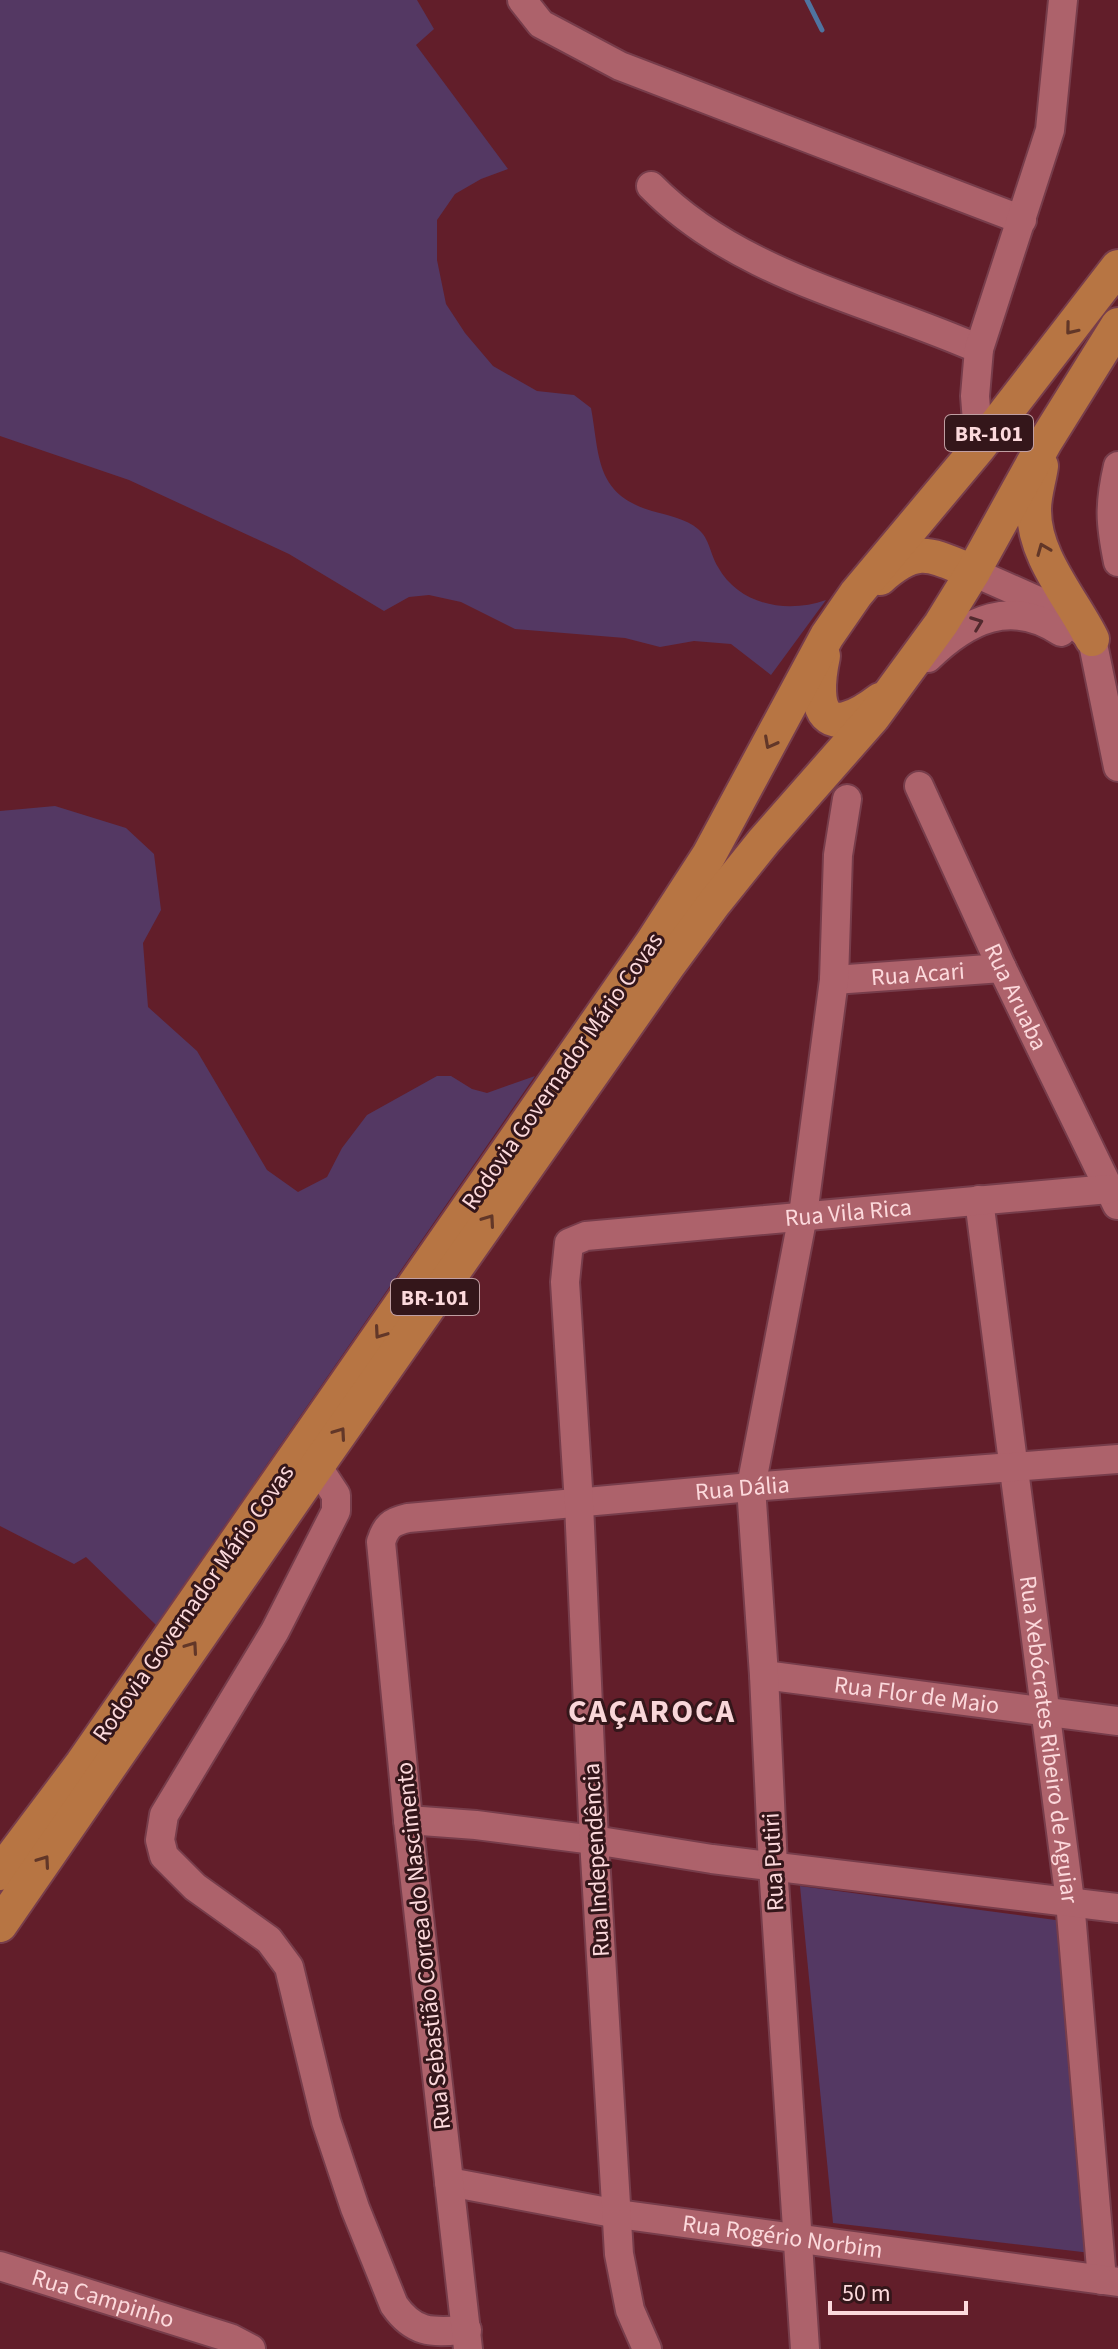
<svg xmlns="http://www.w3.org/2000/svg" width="1118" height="2349" font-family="'Source Sans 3',sans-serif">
  <rect width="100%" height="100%" fill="#621e2a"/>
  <g fill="#543863">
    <path d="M0,0H417L434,29L416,45L508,169L481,179L455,194L437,220V260L446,304L465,333L493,366L537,391L574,395L591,408C600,457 595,494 652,511C666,515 687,519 698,529C710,539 710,554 718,567C739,605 787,614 826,600L771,675L731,644L694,641L660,647L625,638L515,629L461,602L429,595L409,597L384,611L289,554L129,480L0,436Z"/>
    <polygon points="55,806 126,828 154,854 161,910 143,943 148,1007 197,1051 267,1170 298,1192 327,1177 342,1148 367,1115 437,1076 451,1076 472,1089 487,1093 535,1076 156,1625 86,1557 74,1564 0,1526 0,811"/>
    <polygon points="800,1886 1063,1921 1091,2253 833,2223"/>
  </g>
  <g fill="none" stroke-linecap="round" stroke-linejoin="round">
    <polyline stroke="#4f74a0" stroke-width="5" points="807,0 822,30"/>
    <defs>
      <g id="minor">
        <polyline points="522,0 541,24 620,66 1022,220"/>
        <path d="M651,186C738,275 868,300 979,349"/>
        <polyline points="979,447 975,396 979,349 1050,130 1063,0"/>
        <path d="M1118,466C1109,505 1110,523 1118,562"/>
        <polyline points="973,572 1054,608 1092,639 1118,767"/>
        <path d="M928,658C967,620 1011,598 1061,632"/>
        <path id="s1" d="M919,786L1002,968L1117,1205"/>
        <path id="s2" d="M834,980L1002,968"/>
        <path id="s3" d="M979,1200L1070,1901L1102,2280"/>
        <path d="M317,1466L336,1495V1511L275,1631L164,1815L160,1840L164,1856L195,1887L269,1940L289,1967L326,2121L355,2208L394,2305C415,2335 433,2332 467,2330"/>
        <path id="s4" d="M764,1675L1118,1721"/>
        <polyline points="408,1820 476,1825 594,1840 712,1859 1118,1908"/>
        <path id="s5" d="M449,2182L618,2214L1118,2282"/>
        <path id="s6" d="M0,2266L230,2338L251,2349"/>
        <path id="s7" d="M468,2349L408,1820L381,1542C386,1526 391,1522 408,1518L751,1487L1118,1459"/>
        <path id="s8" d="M647,2349L630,2310L619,2254L594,1840L579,1504L565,1282L569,1243L586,1236L1109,1189"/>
        <polyline points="805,2349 773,1866 764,1675 751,1487 803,1215 834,980 838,855 847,799"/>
      </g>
      <g id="major">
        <path d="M1041,466C1039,480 1034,495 1034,509C1033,556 1072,599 1092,639"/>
        <path d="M880,578C918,544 931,555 973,572"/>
        <path d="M823,656C811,712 825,742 880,700"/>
        <polyline points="0,1873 82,1764 652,943 709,855 827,636 856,594 979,447 1118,267"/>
        <polyline points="0,1925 317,1466 667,967 715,902 764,841 873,717 941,624 973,572 1045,442 1118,325"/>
      </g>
    </defs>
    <use href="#minor" stroke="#773d4b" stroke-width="32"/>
    <use href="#major" stroke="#773d4b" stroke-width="38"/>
    <use href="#minor" stroke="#ad626b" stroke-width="28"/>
    <use href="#major" stroke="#b77543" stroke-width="34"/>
  </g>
  <defs><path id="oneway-chevron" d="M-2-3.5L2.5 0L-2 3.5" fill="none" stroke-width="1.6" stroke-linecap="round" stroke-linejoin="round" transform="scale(2)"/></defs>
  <g stroke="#623728">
    <use href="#oneway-chevron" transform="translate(1071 329) rotate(129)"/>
    <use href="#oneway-chevron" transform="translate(1043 549) rotate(-112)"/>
    <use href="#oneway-chevron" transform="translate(770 743) rotate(118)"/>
    <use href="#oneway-chevron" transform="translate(489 1220) rotate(-55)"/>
    <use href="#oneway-chevron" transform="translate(380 1333) rotate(125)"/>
    <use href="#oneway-chevron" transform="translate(340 1433) rotate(-55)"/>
    <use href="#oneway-chevron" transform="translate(192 1647) rotate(-55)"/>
    <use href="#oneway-chevron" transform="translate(44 1861) rotate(-55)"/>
  </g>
  <use stroke="#52292e" href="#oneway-chevron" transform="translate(977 623) rotate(-21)"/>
  <g text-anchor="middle" stroke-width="6" stroke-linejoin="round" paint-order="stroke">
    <g fill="#34161a" stroke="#c09ea2" stroke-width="2">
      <rect x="945" y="415" width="88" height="36" rx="6"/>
      <rect x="391" y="1279" width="88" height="36" rx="6"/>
    </g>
    <g font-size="22" font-weight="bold" fill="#fcd9dc">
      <text x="989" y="441">BR-101</text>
      <text x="435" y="1305">BR-101</text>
    </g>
    <g font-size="24" fill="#fcd9dc" stroke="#34161a">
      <text dy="8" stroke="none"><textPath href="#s2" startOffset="84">Rua Acari</textPath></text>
      <text dy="8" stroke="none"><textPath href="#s1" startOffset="232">Rua Aruaba</textPath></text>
      <text transform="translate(562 1071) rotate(-55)" y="8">Rodovia Governador Mário Covas</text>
      <text dy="8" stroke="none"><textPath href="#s8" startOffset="1394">Rua Vila Rica</textPath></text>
      <text dy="8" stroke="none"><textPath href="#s7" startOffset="1186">Rua Dália</textPath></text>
      <text transform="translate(193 1603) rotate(-55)" y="8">Rodovia Governador Mário Covas</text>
      <text dy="8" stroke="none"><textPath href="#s4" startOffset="154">Rua Flor de Maio</textPath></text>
      <text dy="8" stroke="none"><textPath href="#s3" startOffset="544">Rua Xebócrates Ribeiro de Aguiar</textPath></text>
      <text transform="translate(596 1860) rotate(-93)" y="8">Rua Independência</text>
      <text transform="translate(773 1862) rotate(-93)" y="8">Rua Putiri</text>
      <text transform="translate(423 1946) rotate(-96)" y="8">Rua Sebastião Correa do Nascimento</text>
      <text dy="8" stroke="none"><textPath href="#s5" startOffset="338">Rua Rogério Norbim</textPath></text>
      <text dy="8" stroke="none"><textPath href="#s6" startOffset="108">Rua Campinho</textPath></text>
    </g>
    <g font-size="32" font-weight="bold" letter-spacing="2" fill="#f9d6d9" stroke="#34161a">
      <text x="652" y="1722">CAÇAROCA</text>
    </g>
  </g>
  <path d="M830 2301v12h136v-12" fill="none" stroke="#fcd9dc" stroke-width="4"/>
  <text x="842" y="2301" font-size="24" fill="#fcd9dc" stroke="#34161a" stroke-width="6" paint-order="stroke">50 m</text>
</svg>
